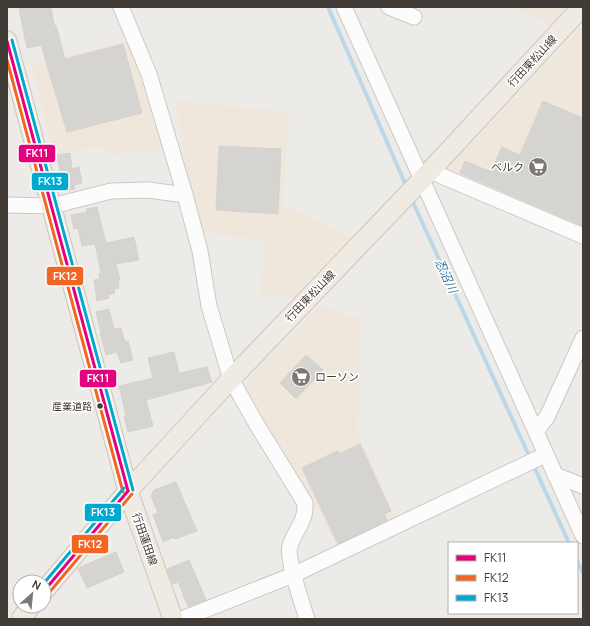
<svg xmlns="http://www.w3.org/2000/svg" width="590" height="626" font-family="Manrope,'Noto Sans JP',sans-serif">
  <rect width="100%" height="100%" fill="#edebe8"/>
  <g fill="#efe7db">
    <polygon points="521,7 567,7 551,24 519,11"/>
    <polygon points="583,25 583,233 446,170"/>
    <polygon points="130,40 168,150 107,155 105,146 53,154 31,65"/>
    <polygon points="175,101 289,112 283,205 350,237 292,299 261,294 265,241 202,232 188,182"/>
    <polygon points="319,305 361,320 358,432 397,523 338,551 310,494 264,423 245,384"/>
  </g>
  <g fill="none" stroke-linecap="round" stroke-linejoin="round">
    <g stroke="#bcd7e7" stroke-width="4">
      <polyline points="328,7 407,188"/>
      <polyline points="411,198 569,543"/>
      <polyline points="577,560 583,573"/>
    </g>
  </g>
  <g fill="#d6d4d0" stroke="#d5d2ce">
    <polygon points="32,7 51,7 54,26 56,25 65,59 123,44 142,113 67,132 41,45 27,48 19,9"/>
    <polygon points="543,101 583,118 583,226 460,173 465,161 491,172 502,147 520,155"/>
    <polygon points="219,146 281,149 278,214 216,210"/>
    <polygon points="70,153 72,169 79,167 82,183 74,185 75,189 64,191 57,155"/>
    <polygon points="97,207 106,243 134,237 139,260 116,264 120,280 118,280 119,288 114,289 115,293 108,295 109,298 97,301 94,280 100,279 99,274 101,273 95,244 82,246 78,228 74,229 71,215 87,212 86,209"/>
    <polygon points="109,309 114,329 121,328 125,342 128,341 133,360 121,363 117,352 106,355 100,333 101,333 96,312"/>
    <polygon points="174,352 179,373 207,367 212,382 146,400 153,426 128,432 124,416 126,415 119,386 153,378 148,358"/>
    <polygon points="306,355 323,370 296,399 280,383"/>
    <polygon points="360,444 391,511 384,514 387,520 338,544 302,468 337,451 341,453"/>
    <polygon points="176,482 197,531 175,539 174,537 163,542 153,515 158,513 151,496 154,490"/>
    <polygon points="116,552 124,572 87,588 78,568"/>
    <polygon points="189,560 206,600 188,607 178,582 173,584 167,569"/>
  </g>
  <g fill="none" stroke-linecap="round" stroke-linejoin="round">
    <defs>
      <g id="minor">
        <path d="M121,7L149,74L185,195L200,251L209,306L231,379L257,425L305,503C306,523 295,529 290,546C286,558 303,606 307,619"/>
        <polyline points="344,7 583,536"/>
        <polyline points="389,7 414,17"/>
        <polyline points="430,171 583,236"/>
        <polyline points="7,205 52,206 111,191 148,190 185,195"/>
        <polyline points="536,431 547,417 583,338"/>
        <polyline points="555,475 583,486"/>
        <polyline points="182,619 293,575 545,455"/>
      </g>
      <g id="major">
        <polyline points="7,41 128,491 173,619"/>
        <polyline points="44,591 128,491 231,379 430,171 582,7"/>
        <polyline points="21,619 31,606"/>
      </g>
    </defs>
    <use href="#minor" stroke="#cbc9c5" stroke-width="17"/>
    <use href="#major" stroke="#cec6b7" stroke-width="21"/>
    <use href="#minor" stroke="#fcfcfc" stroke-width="15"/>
    <use href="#major" stroke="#efebe3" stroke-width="19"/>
    <defs>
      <g id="bus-1">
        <polyline points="7,41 128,491"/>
        <polyline points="44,591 128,491"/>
      </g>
      <g id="bus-2">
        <polyline points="7,60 123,492"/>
        <polyline points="48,594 132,494"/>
      </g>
      <g id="bus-3">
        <polyline points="12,40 133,490"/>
        <polyline points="44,583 124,488"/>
      </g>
    </defs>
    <use href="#bus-1" stroke="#fff" stroke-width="6"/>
    <use href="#bus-2" stroke="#fff" stroke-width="6"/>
    <use href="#bus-3" stroke="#fff" stroke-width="6"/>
    <use href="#bus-1" stroke="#e5007d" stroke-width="3"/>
    <use href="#bus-2" stroke="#f26522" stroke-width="3"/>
    <use href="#bus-3" stroke="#00a9ce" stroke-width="3"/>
  </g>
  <defs>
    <symbol id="supermarket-disc" viewBox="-11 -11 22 22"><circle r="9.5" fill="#7d7974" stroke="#fff"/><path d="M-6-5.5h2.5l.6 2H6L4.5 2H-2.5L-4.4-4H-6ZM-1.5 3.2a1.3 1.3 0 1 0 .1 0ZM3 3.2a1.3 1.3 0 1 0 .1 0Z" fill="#fff"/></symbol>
  </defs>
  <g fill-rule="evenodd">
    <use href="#supermarket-disc" x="527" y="156" width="22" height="22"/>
    <use href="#supermarket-disc" x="290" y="366" width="22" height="22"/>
  </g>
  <circle fill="#413c35" stroke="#fff" stroke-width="1.5" cx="100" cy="406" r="3.5"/>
  <g text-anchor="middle" stroke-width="3" stroke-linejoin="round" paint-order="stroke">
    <g font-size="10" fill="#413c35" stroke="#fff" text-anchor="end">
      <text x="92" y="410">産業道路</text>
    </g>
    <g font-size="11" fill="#413c35" stroke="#fff">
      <text transform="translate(532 61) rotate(-47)" y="4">行田東松山線</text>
      <text transform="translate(310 296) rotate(-46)" y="4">行田東松山線</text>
      <text transform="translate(145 539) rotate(71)" y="4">行田蓮田線</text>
    </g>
    <g font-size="11" fill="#413c35" stroke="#fff" text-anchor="end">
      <text x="524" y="171">ベルク</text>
      <text x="315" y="381" text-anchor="start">ローソン</text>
    </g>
    <g font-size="12" font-style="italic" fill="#3b77a0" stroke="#fff">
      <text transform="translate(446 276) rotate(65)" y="4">忍沼川</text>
    </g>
  </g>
  <g stroke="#fff" stroke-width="1.5">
    <rect x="18" y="144" width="38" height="19" rx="4" fill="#e5007d"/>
    <rect x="31" y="172" width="38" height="19" rx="4" fill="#00a9ce"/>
    <rect x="46" y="266" width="38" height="20" rx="4" fill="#f26522"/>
    <rect x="79" y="369" width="38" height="19" rx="4" fill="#e5007d"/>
    <rect x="84" y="503" width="38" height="19" rx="4" fill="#00a9ce"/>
    <rect x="71" y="534" width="38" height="20" rx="4" fill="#f26522"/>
  </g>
  <g font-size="11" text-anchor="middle" font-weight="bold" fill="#fff">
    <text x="37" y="157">FK11</text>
    <text x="50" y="185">FK13</text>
    <text x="65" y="280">FK12</text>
    <text x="98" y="382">FK11</text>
    <text x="103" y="516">FK13</text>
    <text x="90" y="548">FK12</text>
  </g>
  <rect width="590" height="626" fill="none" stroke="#413c35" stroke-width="16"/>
  <rect x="448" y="542" width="130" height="72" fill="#ffffff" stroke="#b3b1ae"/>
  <rect x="456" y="555" width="20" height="6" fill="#e5007d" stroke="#b3b1ae"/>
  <text x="484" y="562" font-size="12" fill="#413c35">FK11</text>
  <rect x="456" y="575" width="20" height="6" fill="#f26522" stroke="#b3b1ae"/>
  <text x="484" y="582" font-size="12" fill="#413c35">FK12</text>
  <rect x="456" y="595" width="20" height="6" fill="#00a9ce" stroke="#b3b1ae"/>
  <text x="484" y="602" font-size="12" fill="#413c35">FK13</text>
  <g transform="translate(32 594) rotate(27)"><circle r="19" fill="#ffffff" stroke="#b3b1ae"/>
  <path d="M0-3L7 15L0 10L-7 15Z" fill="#7d7974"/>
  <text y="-6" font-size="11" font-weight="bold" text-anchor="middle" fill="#413c35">N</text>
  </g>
</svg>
